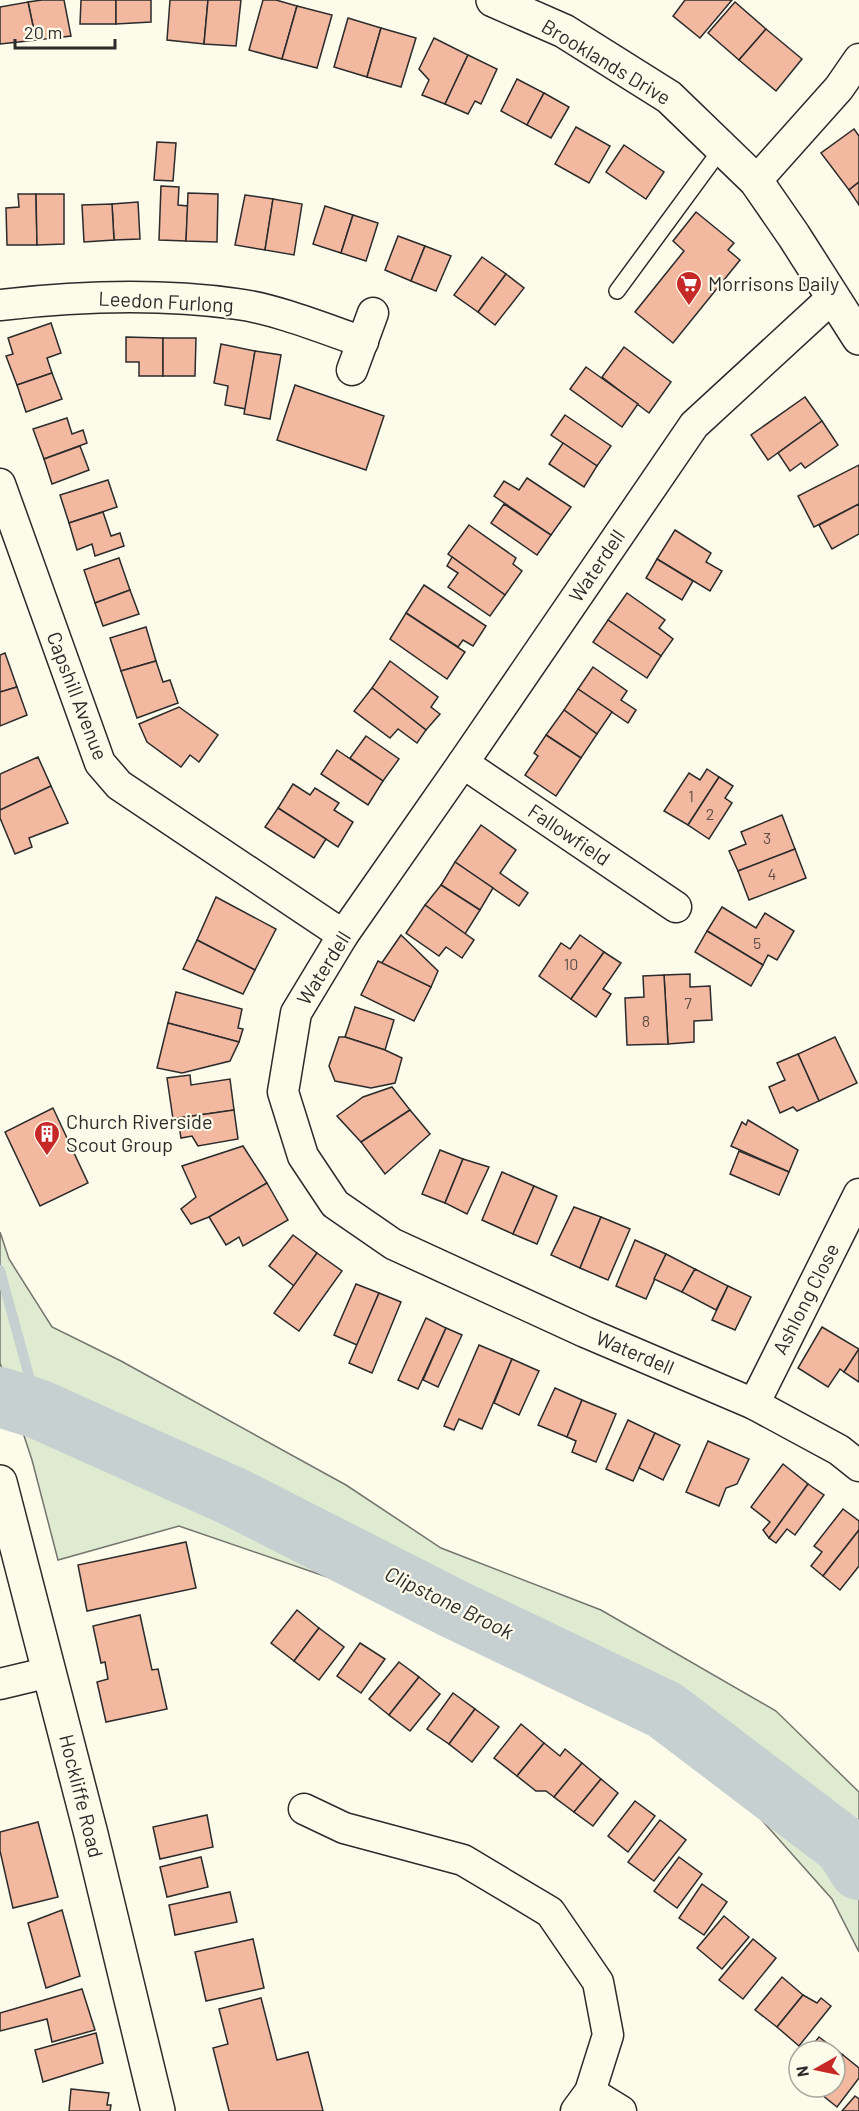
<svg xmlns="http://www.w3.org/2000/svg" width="859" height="2111" font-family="Barlow,sans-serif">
  <rect width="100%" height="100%" fill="#fdfbea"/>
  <polygon fill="#deebd1" stroke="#74746e" stroke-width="1.5" points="0,1232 9,1259 52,1327 121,1361 346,1485 441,1548 601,1610 776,1711 859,1792 859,1952 832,1899 725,1779 585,1695 333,1579 179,1526 58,1560 32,1460 0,1363"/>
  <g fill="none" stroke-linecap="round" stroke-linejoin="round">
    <polyline stroke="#c7d0d0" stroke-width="10" points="0,1270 38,1409"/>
    <polyline stroke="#c7d0d0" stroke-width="60" points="0,1397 38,1409 234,1497 454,1609 665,1710 844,1846 859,1870"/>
  </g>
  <g fill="#f2b8a0" stroke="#2b2b2b" stroke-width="1.5">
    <polygon points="42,0 64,0 71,36 36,40 28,2"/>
    <polygon points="81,0 116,0 116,24 80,24"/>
    <polygon points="116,0 151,0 151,22 116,24"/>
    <polygon points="170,0 208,0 204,44 167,40"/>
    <polygon points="208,0 241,0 236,46 204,44"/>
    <polygon points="263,0 276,0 297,6 282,59 249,50"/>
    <polygon points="685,0 732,0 700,38 673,16"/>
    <polygon points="28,2 36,40 0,44 0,7"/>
    <polygon points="735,2 766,29 739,60 708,33"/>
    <polygon points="297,6 332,15 317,68 282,59"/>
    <polygon points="348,18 381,28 367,77 334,67"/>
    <polygon points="381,28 416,38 401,87 367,77"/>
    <polygon points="766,29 802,59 776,91 739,60"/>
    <polygon points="434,38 468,55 445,104 422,95 429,80 419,69"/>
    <polygon points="468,55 497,69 481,104 475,101 468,114 445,104"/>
    <polygon points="517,79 544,93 527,125 501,111"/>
    <polygon points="544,93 569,107 551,138 527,125"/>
    <polygon points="576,127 610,146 589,183 555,164"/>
    <polygon points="854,129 859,136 859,182 849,190 821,153"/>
    <polygon points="157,142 176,143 173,181 154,180"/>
    <polygon points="624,145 664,172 646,199 606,172"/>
    <polygon points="859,182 859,205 849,190"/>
    <polygon points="161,186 179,187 178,205 188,206 186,241 159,240"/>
    <polygon points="188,193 218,194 217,242 186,241"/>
    <polygon points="18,194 36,194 37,245 7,245 6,208 19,207"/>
    <polygon points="36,194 64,194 64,244 37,245"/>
    <polygon points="245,195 273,199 265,250 235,245"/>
    <polygon points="273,199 302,204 294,255 265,250"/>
    <polygon points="138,202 140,239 114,240 112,204"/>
    <polygon points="112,204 114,240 84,242 82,205"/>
    <polygon points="325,206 353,215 341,253 313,244"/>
    <polygon points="696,212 734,243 728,250 740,260 673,343 635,312 684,251 673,241"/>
    <polygon points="353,215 378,223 366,261 341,253"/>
    <polygon points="398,236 425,246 411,281 385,270"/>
    <polygon points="425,246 451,256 436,291 411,281"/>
    <polygon points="482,257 506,274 478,312 454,295"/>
    <polygon points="506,274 524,288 495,325 478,312"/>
    <polygon points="51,323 61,353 47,358 52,373 17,385 6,356 13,354 8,338"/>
    <polygon points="126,337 163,338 163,376 139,376 139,362 126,362"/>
    <polygon points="163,338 196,338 195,376 163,376"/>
    <polygon points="221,344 255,351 246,409 225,405 228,386 214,383"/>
    <polygon points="624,347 671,382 649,413 602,377"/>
    <polygon points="255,351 281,355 270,419 244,414"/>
    <polygon points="586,367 638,404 622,427 570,389"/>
    <polygon points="52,373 62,399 26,412 17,385"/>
    <polygon points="295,385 384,416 366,470 277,440"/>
    <polygon points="805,397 822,421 768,460 751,435"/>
    <polygon points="565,415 611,446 597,466 551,435"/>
    <polygon points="67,418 72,434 83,430 87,443 44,459 33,429"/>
    <polygon points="822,421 838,445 805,468 801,463 790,471 778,453"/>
    <polygon points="563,443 597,466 584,487 549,464"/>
    <polygon points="80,446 89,470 52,484 44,459"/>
    <polygon points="859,465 859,504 814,527 798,496"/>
    <polygon points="527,478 571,507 551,535 494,496 504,481 519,490"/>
    <polygon points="108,480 117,507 69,523 60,495"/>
    <polygon points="504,504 551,535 537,555 491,523"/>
    <polygon points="859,504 859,534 832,549 819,525"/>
    <polygon points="103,512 111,536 120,533 124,546 95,556 92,544 77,550 69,523"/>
    <polygon points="469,525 516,558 513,564 522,571 505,595 448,554"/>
    <polygon points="675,530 711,553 706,562 722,571 710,591 657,559"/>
    <polygon points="452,557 505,595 490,616 448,587 458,573 447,566"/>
    <polygon points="119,558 130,590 95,603 84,570"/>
    <polygon points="657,559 693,581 682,600 646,578"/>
    <polygon points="424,585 486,626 473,646 463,640 458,647 406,613"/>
    <polygon points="130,590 139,614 103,626 95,603"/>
    <polygon points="627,593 665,620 659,628 673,639 661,656 608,620"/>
    <polygon points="406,613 465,652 447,679 390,639"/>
    <polygon points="608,620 661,656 647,678 593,642"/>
    <polygon points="146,627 156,661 121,671 110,638"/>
    <polygon points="5,653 17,687 0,692 0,655"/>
    <polygon points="156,661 163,682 170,680 178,703 137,718 121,671"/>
    <polygon points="390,661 438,697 431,707 440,714 426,730 372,688"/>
    <polygon points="593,667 627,691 621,700 636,710 628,723 578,689"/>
    <polygon points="17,687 27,715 0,726 0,692"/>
    <polygon points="372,688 426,730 417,743 398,729 390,738 354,711"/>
    <polygon points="578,689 612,712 597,734 564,710"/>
    <polygon points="179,707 218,735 199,762 190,755 181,767 147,742 139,724"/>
    <polygon points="564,710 597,734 581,758 546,735"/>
    <polygon points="546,735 581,758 556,796 525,775 538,756 534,753"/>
    <polygon points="366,736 399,759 383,781 350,758"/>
    <polygon points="337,750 383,781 368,805 321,774"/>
    <polygon points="38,757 51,786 0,810 0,774"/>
    <polygon points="707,769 719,777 688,825 664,811 689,773 700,780"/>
    <polygon points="719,777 733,786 725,798 732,803 709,839 688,825"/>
    <polygon points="293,784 310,795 315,788 339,803 334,810 353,822 338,847 278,808"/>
    <polygon points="51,786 68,823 29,838 32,847 15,854 0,818 0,810"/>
    <polygon points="278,808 326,839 314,858 265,827"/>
    <polygon points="782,815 795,849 738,871 729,851 746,844 741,832"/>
    <polygon points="481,825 516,850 500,873 528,893 519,906 455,862"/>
    <polygon points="795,849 806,878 749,900 738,871"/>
    <polygon points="455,862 493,888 480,910 441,885"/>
    <polygon points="441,885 480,910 465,934 425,905"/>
    <polygon points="216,897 276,929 255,970 197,940"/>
    <polygon points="425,905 474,940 462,958 446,947 439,956 406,933"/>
    <polygon points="722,907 756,928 765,913 794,931 777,960 768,955 763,965 707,931"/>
    <polygon points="707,931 763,965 751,986 695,952"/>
    <polygon points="401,935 438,971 431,987 381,964"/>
    <polygon points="580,935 604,952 571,999 539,976 561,943 570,949"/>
    <polygon points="197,940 255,970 243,994 183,969"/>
    <polygon points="604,952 621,963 603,989 611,994 596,1017 571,999"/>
    <polygon points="378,961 431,987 414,1021 361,995"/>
    <polygon points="690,974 690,987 710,986 712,1020 694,1021 694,1042 668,1044 664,975"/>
    <polygon points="664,975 668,1044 627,1045 625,998 644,997 643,976"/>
    <polygon points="176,992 242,1009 238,1028 243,1029 239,1042 168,1023"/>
    <polygon points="355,1007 394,1020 385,1050 345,1037"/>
    <polygon points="168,1023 239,1042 230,1061 182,1073 157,1068"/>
    <polygon points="339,1037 345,1037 385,1050 402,1058 395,1083 371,1088 335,1081 329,1066"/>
    <polygon points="835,1037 857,1083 819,1101 798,1054"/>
    <polygon points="798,1054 819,1101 797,1111 793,1107 780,1113 769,1087 785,1080 777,1063"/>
    <polygon points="190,1075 191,1085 230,1079 234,1110 173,1119 167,1078"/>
    <polygon points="392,1087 410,1110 361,1142 337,1116 363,1097"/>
    <polygon points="53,1108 88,1183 40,1206 5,1132"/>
    <polygon points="234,1110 238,1139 198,1146 192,1136 181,1138 178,1118"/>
    <polygon points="410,1110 430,1134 385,1174 361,1142"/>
    <polygon points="748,1120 798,1150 789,1172 731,1146 742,1122 746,1125"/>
    <polygon points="243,1146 267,1183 209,1217 191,1224 181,1209 196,1197 182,1166"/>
    <polygon points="440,1150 463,1159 445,1203 422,1194"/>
    <polygon points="739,1151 789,1172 779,1195 730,1174"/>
    <polygon points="463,1159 489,1167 467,1214 445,1203"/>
    <polygon points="502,1172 534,1186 513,1234 482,1220"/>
    <polygon points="267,1183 288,1220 243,1246 239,1237 226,1245 209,1217"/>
    <polygon points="534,1186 557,1196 537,1244 513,1234"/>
    <polygon points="574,1207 601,1217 580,1268 551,1255"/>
    <polygon points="601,1217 630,1229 608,1280 580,1268"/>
    <polygon points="293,1235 317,1253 294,1286 269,1266"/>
    <polygon points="635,1240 666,1254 646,1299 616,1286"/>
    <polygon points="317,1253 342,1271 299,1331 274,1313"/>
    <polygon points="666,1254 695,1269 682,1292 654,1279"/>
    <polygon points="695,1269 728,1286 716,1310 682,1292"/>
    <polygon points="356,1284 379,1293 357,1345 334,1335"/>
    <polygon points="728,1286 751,1297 735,1330 712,1320"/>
    <polygon points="379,1293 401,1302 372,1373 349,1363"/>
    <polygon points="426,1318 446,1328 418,1389 398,1380"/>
    <polygon points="822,1327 859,1349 844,1372 840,1369 828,1387 798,1368"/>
    <polygon points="446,1328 462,1335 438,1387 423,1380"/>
    <polygon points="479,1345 512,1359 482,1429 459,1419 454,1430 444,1426"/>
    <polygon points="859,1349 859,1382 844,1372"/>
    <polygon points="512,1359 539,1371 519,1415 494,1403"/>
    <polygon points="555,1388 582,1400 567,1437 538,1425"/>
    <polygon points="582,1400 616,1414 596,1462 572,1452 576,1441 567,1437"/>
    <polygon points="628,1420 655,1433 633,1481 606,1469"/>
    <polygon points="655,1433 680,1445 663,1480 639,1468"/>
    <polygon points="708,1441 749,1459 737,1484 726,1488 719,1506 686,1492"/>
    <polygon points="783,1464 808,1484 769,1538 763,1530 770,1522 751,1507"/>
    <polygon points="808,1484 824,1495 795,1535 787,1529 776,1543 769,1538"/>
    <polygon points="843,1509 859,1521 859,1530 823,1576 811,1566 822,1552 814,1546"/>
    <polygon points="859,1530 859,1566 840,1590 823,1576"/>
    <polygon points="186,1542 196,1588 87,1611 78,1565"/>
    <polygon points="297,1610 319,1628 294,1661 271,1643"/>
    <polygon points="140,1615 152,1670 158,1669 167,1709 106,1722 97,1682 108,1679 105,1662 101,1663 93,1626"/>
    <polygon points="319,1628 344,1647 319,1680 294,1661"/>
    <polygon points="360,1643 385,1659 361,1693 337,1676"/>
    <polygon points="399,1662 419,1677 389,1715 369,1699"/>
    <polygon points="419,1677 440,1694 410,1731 389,1715"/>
    <polygon points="453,1693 475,1709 449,1744 427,1729"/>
    <polygon points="475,1709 499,1727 472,1762 449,1744"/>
    <polygon points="521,1724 544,1743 517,1776 494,1758"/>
    <polygon points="544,1743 560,1756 565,1749 582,1763 554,1797 546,1791 536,1791 517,1776"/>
    <polygon points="582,1763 601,1779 574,1812 554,1797"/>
    <polygon points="601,1779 618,1793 593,1826 574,1812"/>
    <polygon points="635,1801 655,1816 628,1852 608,1836"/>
    <polygon points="207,1815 213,1847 160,1859 153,1827"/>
    <polygon points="660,1820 686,1840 654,1881 628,1862"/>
    <polygon points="38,1822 58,1897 13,1908 0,1851 0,1832"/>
    <polygon points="201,1857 208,1887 167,1897 160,1867"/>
    <polygon points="679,1857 702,1874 677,1908 654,1891"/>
    <polygon points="702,1884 727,1902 704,1935 679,1918"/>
    <polygon points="230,1892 237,1922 175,1935 169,1905"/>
    <polygon points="62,1910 80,1976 46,1988 28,1923"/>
    <polygon points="724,1916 749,1937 722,1969 697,1948"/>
    <polygon points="253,1939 264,1988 206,2001 195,1952"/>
    <polygon points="753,1939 776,1958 743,1999 719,1980"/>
    <polygon points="782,1977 803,1995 777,2027 755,2010"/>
    <polygon points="82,1989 95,2030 52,2042 47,2019 0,2031 0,2013"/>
    <polygon points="803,1995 817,2003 821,1998 831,2006 799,2046 777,2027"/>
    <polygon points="261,1998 277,2060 308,2052 323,2111 229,2111 213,2048 228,2044 219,2009"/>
    <polygon points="96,2033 103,2063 43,2082 35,2050"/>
    <polygon points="819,2037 843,2055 835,2066 835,2051 808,2051"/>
    <polygon points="843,2055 859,2068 859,2078 837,2107 816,2090 818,2087 835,2087 835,2066"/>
    <polygon points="71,2089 109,2093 107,2105 111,2105 110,2111 69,2111"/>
    <polygon points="855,2096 859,2099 859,2111 842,2111"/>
  </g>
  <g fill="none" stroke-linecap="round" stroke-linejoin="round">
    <defs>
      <polyline id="lane" points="617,291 722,148"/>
      <g id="street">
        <polyline points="756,181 839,88 859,59"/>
        <polyline points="833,297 694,425 463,763 343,935 296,1013 283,1092 303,1156 335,1204 393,1244 585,1332 754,1404 839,1450 859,1466"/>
        <path d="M0,305C78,296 159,293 237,304C276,309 325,329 363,342"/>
        <polyline points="352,370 373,313"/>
        <polyline points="0,484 100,763 119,785 343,935"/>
        <polyline points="463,763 676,907"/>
        <polyline points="754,1404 859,1194"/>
        <polyline points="0,1684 50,1672"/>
        <polyline points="304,1809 344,1828 463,1860 550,1912 598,1982 608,2035 590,2092 576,2111"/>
        <polyline points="590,2092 621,2111"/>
      </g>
      <polyline id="secondary" points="493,0 564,31 669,97 756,181 794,236 859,338"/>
      <polyline id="primary" points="0,1482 91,1834 158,2111"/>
    </defs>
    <use href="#lane" stroke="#2b2b2b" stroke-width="18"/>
    <use href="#street" stroke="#2b2b2b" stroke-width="33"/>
    <use href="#secondary" stroke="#2b2b2b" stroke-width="36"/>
    <use href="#primary" stroke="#2b2b2b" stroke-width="36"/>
    <use href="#lane" stroke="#fdfbea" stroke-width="15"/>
    <use href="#street" stroke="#fdfbea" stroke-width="30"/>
    <use href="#secondary" stroke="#fdfbea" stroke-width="33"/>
    <use href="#primary" stroke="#fdfbea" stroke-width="33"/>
  </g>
  <defs>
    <symbol id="supermarket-pin" viewBox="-11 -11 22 30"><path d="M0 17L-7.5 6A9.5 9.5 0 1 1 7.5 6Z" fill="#c62828" stroke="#fdfbea"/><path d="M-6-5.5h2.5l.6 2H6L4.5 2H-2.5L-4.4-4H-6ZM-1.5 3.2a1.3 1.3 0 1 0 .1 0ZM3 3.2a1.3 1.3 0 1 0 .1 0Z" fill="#fff"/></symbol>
    <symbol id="building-pin" viewBox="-11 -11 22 30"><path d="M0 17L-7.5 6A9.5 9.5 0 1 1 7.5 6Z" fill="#c62828" stroke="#fdfbea"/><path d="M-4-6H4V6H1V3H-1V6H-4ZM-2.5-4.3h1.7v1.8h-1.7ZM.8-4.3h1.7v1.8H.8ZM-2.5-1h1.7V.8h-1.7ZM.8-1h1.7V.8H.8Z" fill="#fff"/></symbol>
  </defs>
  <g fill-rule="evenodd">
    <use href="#supermarket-pin" x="674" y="269" width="30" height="40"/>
    <use href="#building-pin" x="32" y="1119" width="30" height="40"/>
  </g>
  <g text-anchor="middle" stroke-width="4.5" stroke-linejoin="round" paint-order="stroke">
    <g font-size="16" fill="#5d4e48">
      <text x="691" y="802">1</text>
      <text x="710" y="820">2</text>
      <text x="767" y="844">3</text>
      <text x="772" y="880">4</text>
      <text x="757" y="949">5</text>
      <text x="571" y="970">10</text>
      <text x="688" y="1009">7</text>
      <text x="646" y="1027">8</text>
    </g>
    <g font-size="20" fill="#2b2b2b" stroke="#fdfbea">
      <text transform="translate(606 62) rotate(31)" y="7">Brooklands Drive</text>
      <text transform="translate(166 302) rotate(3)" y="7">Leedon Furlong</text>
      <text transform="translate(597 566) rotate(-56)" y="7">Waterdell</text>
      <text transform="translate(77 696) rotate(69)" y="7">Capshill Avenue</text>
      <text transform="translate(569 835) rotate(34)" y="7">Fallowfield</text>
      <text transform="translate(324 968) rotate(-58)" y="7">Waterdell</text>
      <text transform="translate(806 1299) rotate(-63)" y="7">Ashlong Close</text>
      <text transform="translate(635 1353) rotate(23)" y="7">Waterdell</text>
      <text transform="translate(81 1796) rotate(76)" y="7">Hockliffe Road</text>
    </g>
    <g font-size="20" fill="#2b2b2b" stroke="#fdfbea" text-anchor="start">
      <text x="708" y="291">Morrisons Daily</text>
      <text x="66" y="1129">Church Riverside<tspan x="66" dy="23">Scout Group</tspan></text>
    </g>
    <g font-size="21" font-style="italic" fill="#2b2b2b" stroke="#fdfbea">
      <text transform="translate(449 1603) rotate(26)" y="7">Clipstone Brook</text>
    </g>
  </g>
  <g transform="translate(817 2069) rotate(261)"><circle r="28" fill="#fdfbea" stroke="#a9a89e" stroke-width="1.5"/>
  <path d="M0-4.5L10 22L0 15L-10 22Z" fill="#c62828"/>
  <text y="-9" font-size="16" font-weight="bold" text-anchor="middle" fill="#2b2b2b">N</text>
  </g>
  <path d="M15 39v9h100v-9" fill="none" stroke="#2b2b2b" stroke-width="3"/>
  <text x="24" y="39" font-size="18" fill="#2b2b2b" stroke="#fdfbea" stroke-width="4.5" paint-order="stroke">20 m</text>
</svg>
